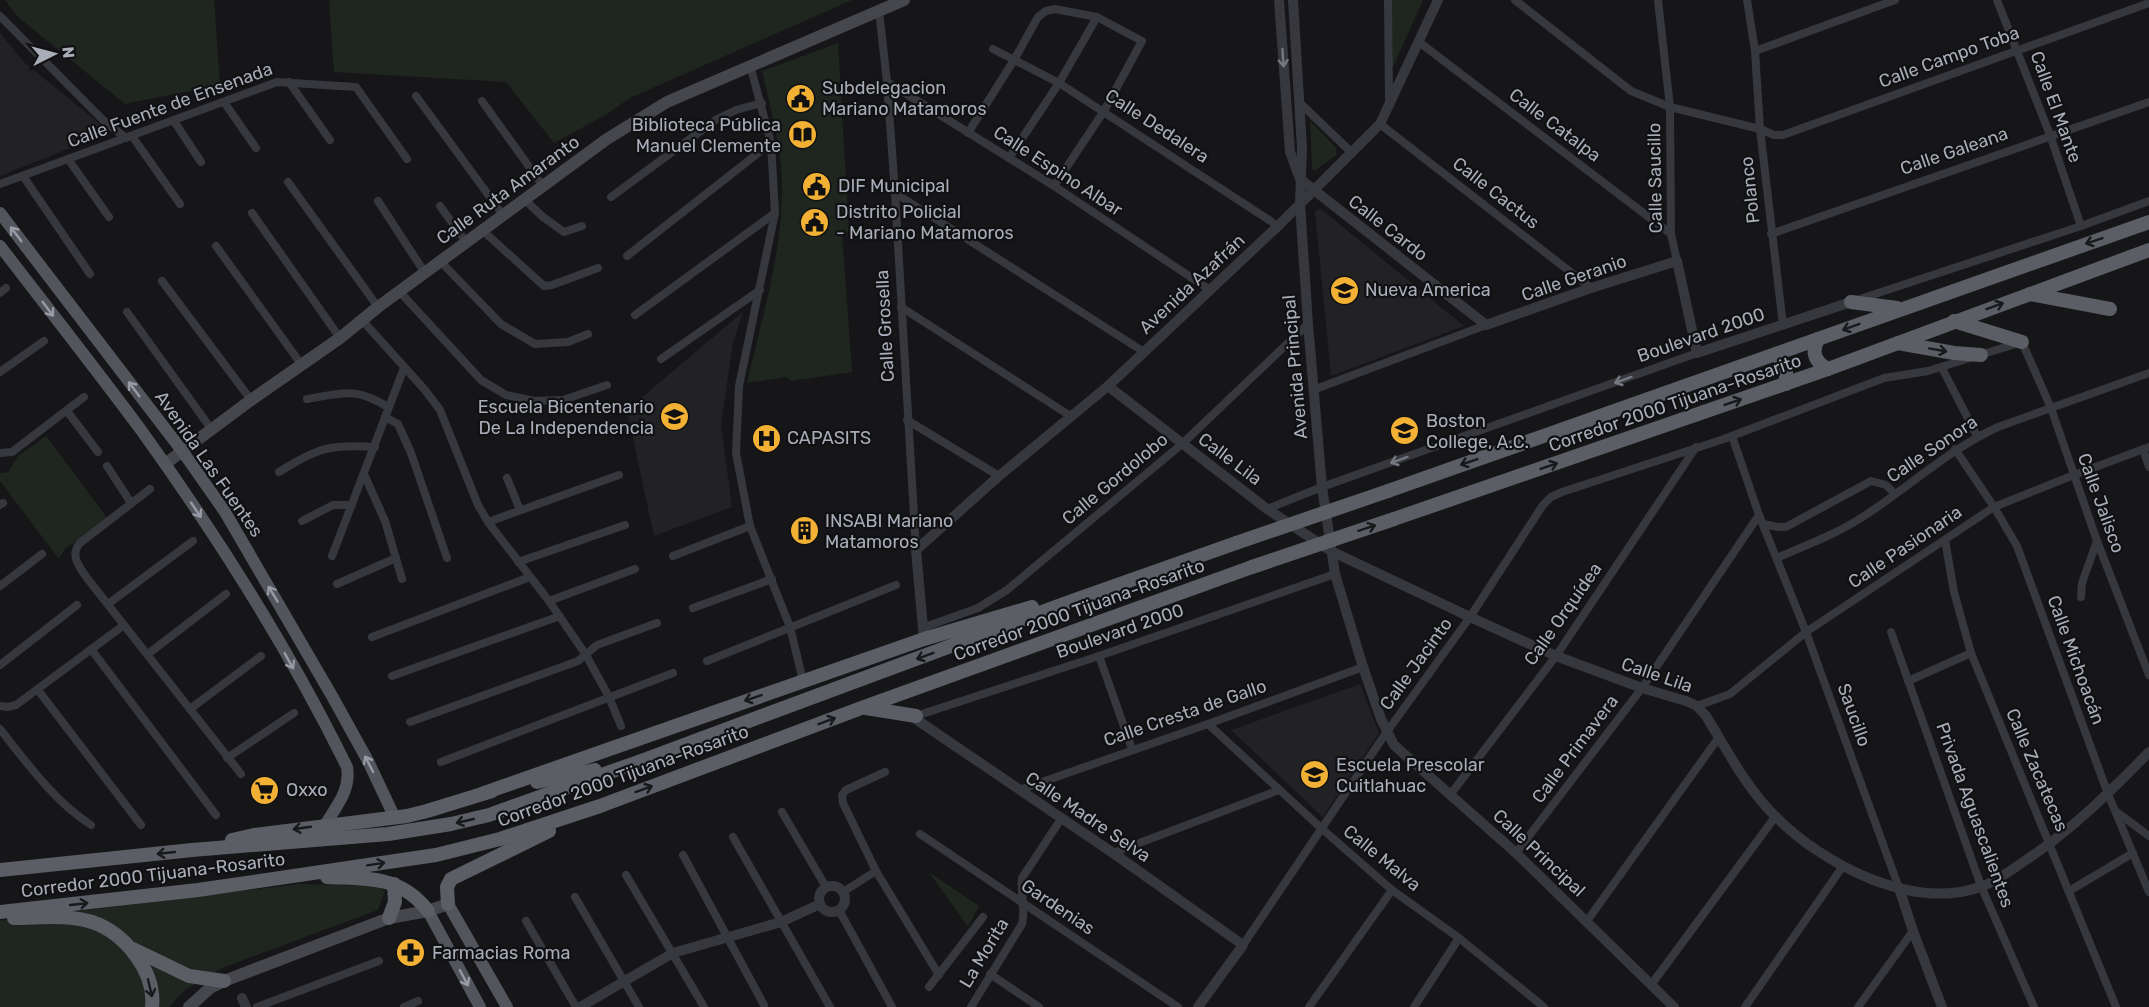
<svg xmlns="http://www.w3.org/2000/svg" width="2149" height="1007" font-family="Rubik,sans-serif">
  <rect width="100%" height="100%" fill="#161618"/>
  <g fill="#222225">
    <polygon points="0,33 25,63 110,132 0,176"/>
    <polygon points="1321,209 1464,326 1331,376 1315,211"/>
    <polygon points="743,312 733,343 721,425 732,507 654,536 627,410"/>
    <polygon points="1360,684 1379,733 1323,817 1231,730"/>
  </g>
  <g fill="#1e261f">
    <polygon points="5,0 214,0 220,85 125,104 18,17"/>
    <polygon points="329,0 852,0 630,98 607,114 554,143 506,82 334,72"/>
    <polygon points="1390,0 1423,0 1392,69"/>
    <path d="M838,43L849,232L842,234L852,372L791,381L786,377L747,383C763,312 787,239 781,166C778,134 769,102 762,71Z"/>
    <polygon points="1310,121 1336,148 1336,155 1314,171 1312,168"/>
    <polygon points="46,436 108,519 79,540 65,548 59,559 0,481 0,473 8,472 18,456"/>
    <polygon points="929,872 979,906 968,927"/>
    <polygon points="299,884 378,886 385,891 378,910 222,968 184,991 169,1007 0,1007 0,921"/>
  </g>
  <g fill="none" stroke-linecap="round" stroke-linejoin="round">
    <g stroke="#37383d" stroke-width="8">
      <polyline points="1388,0 1389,101"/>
      <polyline points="1515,0 1631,91 1670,107 1760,129 1774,135 1783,135 2149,3"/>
      <polyline points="1658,0 1670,107 1671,234 1677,261"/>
      <polyline points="1747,0 1755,51 1760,129 1783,325"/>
      <polyline points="1997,0 2050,135 2081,226"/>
      <polyline points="879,11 887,82 895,193 916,550"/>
      <polyline points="0,16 104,121 126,138"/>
      <polyline points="1419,42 1671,234"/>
      <polyline points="993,49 1059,83 1278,226"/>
      <polyline points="1755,51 1895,0"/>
      <polyline points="750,65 771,143 775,213 739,386 736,453 750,526 790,627 803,681"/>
      <polyline points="289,82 330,140"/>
      <polyline points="887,82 1054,186 1210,290"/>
      <polyline points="416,96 503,215"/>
      <polyline points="482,101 543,186"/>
      <polyline points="224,102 256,148"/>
      <polyline points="1300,103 1351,152"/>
      <polyline points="174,121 201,162"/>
      <polyline points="1380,124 1591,288"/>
      <polyline points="968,133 1014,60 1038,17 1046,11 1055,9 1097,17 1142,41 1104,111 1054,186"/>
      <polyline points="132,136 180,204"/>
      <polyline points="1009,158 1059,83 1097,17"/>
      <polyline points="68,159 109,217"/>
      <polyline points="23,176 90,274"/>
      <polyline points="288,182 378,307"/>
      <polyline points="0,184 277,82 356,87 407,159"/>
      <polyline points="895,193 1144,352"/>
      <polyline points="611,197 717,119 736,110 762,103"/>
      <polyline points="525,200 543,217 564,232 582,226"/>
      <polyline points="378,201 425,273"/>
      <polyline points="440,206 466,242"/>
      <polyline points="252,213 340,338"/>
      <polyline points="482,230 544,286 552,285 598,268"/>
      <polyline points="1771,234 2149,102"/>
      <polyline points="216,246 301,364"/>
      <polyline points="627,256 771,143"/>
      <polyline points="441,262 501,324 535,344 568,342 588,334"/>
      <polyline points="162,281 251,400"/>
      <polyline points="399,291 481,380 506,395 534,401 563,400 607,385"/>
      <polyline points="0,293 6,288"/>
      <polyline points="1857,300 2081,226 2149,201"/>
      <polyline points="901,307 1072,417"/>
      <polyline points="127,312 212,430"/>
      <polyline points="635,315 775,213"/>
      <polyline points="362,320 425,390 440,410 478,505 488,522 549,601 586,655 609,697 621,726"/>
      <polyline points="661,359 760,290"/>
      <polyline points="1942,368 1977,436"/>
      <polyline points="0,372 44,341"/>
      <polyline points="1313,390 1486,325"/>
      <path d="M307,399C344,393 355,387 388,407"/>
      <polyline points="67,411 98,452"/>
      <polyline points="385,417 398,424 411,453 447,558"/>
      <polyline points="907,420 999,476"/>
      <polyline points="1732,436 1759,515 1806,632 1899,888"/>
      <polyline points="1955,449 1994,507 2017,546 2108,794 2149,892"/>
      <polyline points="2143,449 2149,467"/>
      <polyline points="0,453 12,452 84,397"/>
      <polyline points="107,466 131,503"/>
      <path d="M279,472C317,448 330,444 375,447"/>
      <polyline points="364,474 385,521 402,579"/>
      <polyline points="507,478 520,510"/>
      <path d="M150,489L80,543C69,556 80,567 87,578L241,774"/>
      <polyline points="0,505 3,503"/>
      <polyline points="1267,509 1322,487 1697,353"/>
      <polyline points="302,521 333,505 352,505"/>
      <polyline points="488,522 619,475"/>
      <polyline points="1763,524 1778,527 1786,527 1871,481 1886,485 1895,494"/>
      <polyline points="1945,540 1954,592 1971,653 2116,1007"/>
      <polyline points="332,556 404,368"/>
      <polyline points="673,556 750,526"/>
      <path d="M1777,558C1806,545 1837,534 1864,516C1909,487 1948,450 1998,427L2149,373"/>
      <polyline points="518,562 625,525"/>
      <polyline points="337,584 396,558"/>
      <polyline points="0,586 42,554"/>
      <polyline points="2081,597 2082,583 2097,541"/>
      <polyline points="549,601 635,569"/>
      <polyline points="108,604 193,541"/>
      <polyline points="693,608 772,579"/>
      <polyline points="922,628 978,608 1007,590 1182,444 1308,324"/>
      <polyline points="1891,632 1981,886 2034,1007"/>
      <polyline points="372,637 530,577"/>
      <polyline points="91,649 216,815"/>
      <polyline points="148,654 226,594"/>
      <polyline points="1099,656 1132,749"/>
      <polyline points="707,661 896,585"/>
      <polyline points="0,665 77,605"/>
      <polyline points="392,676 560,616"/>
      <polyline points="1908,681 1971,653"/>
      <polyline points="38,690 141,825"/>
      <polyline points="0,706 7,707 16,705 124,625"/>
      <polyline points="1697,706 1730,694 1806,632 1994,507 2074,475 2149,447"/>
      <polyline points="190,709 261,656"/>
      <polyline points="916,716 1099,656 1335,574"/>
      <polyline points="410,722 578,661 597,645 657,623"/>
      <polyline points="1208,724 1321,828 1392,890 1459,938 1544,1007"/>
      <path d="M0,729C27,763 54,801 91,825"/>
      <polyline points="227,758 294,713"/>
      <polyline points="441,762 673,673"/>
      <polyline points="885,772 846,790 842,795 843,803 876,871 939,975"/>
      <polyline points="1019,790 1208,724 1363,667"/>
      <polyline points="1450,795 1556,656 1696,447"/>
      <polyline points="782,812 826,887"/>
      <polyline points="2118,813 2149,836"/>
      <polyline points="920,834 1178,1007"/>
      <polyline points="733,837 830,1007"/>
      <polyline points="1113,853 1279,790"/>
      <polyline points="1516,853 1642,688 1759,515"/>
      <polyline points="683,855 764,1005"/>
      <polyline points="626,875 704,1007"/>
      <polyline points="2069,891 2133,853"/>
      <polyline points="843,892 876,871"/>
      <polyline points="575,897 639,1007"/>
      <polyline points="839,910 892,1007"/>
      <polyline points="526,921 576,1007"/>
      <polyline points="1587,921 1719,737"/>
      <polyline points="1243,945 1386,733 1470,617 1543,505 1551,497 1562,492 1724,439 1884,378 1928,371 2022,342 2051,408 2097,541 2149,675"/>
      <polyline points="990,974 1039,1007"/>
      <polyline points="1651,985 1775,817"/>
      <polyline points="929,987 983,917"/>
      <polyline points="257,1007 379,961"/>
      <polyline points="404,1007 418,1001"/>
      <path d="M971,1007L1022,924C1026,909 1020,893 1022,878L1061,819"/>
      <polyline points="1309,1007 1392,890"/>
      <polyline points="1414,1007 1459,938"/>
      <polyline points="1745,1007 1843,866"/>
      <polyline points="1858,1007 1913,931"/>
    </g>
    <g stroke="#37383d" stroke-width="10">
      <polyline points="1279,0 1290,152 1300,179 1486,325 1591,288 1677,261 1697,353 1851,302"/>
      <polyline points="1293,0 1302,148 1300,204 1308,324 1322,487 1335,574 1363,667 1381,719 1394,745 1516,853 1674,1007"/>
      <path d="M1108,386L1267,509L1331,551L1470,617L1556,656L1642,688L1686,701L1697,706L1706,716C1727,750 1747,789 1776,817C1824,865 1914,912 1983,886C1998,880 2012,870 2026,860C2072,830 2111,791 2149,752"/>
      <polyline points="924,639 916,550 999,476 1108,386 1278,226 1380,124 1438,0"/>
      <polyline points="916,716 917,720 1113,853 1243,945 1198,1007"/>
      <circle cx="832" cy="899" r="13"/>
      <polyline points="1899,888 1913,931 1942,1007"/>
      <polyline points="242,998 246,1007"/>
      <polyline points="580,1007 673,953 781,922 820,904"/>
    </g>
    <g stroke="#45474d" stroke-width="12">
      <polyline points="165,464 251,400 340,338 378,307 607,139 667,102 904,0"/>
      <polyline points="189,1007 210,988 224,981 389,918 428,911 448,904"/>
    </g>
    <g stroke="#53555c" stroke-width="12">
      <polyline points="0,213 183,452 225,512 332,696 368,761 394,816"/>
      <path d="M0,246C47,307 95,368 141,430C218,537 289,649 347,767C351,790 336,807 325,825"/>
      <polyline points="448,904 507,1007"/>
      <polyline points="428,911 480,1007"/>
    </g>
    <g stroke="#5b5e65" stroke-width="14">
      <polyline points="2030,294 2110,309"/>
      <polyline points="1851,302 1897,308"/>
      <polyline points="1954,321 2022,342"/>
      <path d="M1818,339C1811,353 1815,362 1828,369"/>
      <polyline points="1898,343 1954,353 1981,355"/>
      <polyline points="1777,354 1786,368 1786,384"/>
      <polyline points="1388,491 2149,222"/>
      <polyline points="1394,519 1828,369 2149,250"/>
      <polyline points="866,708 916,716"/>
      <polyline points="537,782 595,770"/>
      <polyline points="484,793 924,639 1032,607"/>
      <polyline points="232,840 254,835 407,816 427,811 492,791"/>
      <polyline points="0,870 192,850 388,834 451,824 489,815 641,761 1069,602 1236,543"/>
      <path d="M327,877C368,879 400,875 428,911"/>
      <polyline points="448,904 447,887 451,879 549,831"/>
      <polyline points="0,912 198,890 436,855 500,839 600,806 864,707 1252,567"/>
      <path d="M14,918C40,918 67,914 92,922C125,933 156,972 152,1007"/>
      <polyline points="389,918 395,902 394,884"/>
      <polyline points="133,949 189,976 224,981"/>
    </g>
    <g stroke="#5b5e65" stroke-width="14">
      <polyline points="1236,543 1388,491"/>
      <polyline points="1252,567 1394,519"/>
    </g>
  </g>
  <defs><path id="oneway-shaft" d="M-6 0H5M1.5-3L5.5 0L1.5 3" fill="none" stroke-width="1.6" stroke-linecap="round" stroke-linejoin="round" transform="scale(1.5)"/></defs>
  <g stroke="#757881">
    <use href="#oneway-shaft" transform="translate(1283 58) rotate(86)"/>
    <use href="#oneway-shaft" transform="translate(1623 380) rotate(160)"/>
    <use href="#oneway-shaft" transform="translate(1399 460) rotate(160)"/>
  </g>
  <g stroke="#979ba6">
    <use href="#oneway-shaft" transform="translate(16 234) rotate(-127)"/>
    <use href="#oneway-shaft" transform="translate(48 309) rotate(53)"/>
    <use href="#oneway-shaft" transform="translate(134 389) rotate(-127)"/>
    <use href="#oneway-shaft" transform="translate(196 510) rotate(56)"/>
    <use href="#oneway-shaft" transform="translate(273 594) rotate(-121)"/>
    <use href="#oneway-shaft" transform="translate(289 661) rotate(61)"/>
    <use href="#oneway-shaft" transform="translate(369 764) rotate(-117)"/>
    <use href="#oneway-shaft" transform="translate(464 978) rotate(62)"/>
  </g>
  <g stroke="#18191b">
    <use href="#oneway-shaft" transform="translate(2094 241) rotate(161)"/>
    <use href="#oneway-shaft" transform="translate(1995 306) rotate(-20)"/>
    <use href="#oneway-shaft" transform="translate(1851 327) rotate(160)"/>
    <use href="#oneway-shaft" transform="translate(1938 350) rotate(10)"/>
    <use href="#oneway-shaft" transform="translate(1733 402) rotate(-19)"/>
    <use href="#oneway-shaft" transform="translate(1469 462) rotate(161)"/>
    <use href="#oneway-shaft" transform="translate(1549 466) rotate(-19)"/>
    <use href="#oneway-shaft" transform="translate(1367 528) rotate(-18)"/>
    <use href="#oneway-shaft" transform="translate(925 656) rotate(160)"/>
    <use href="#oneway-shaft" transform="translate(753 698) rotate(161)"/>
    <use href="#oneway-shaft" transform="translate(827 721) rotate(-20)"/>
    <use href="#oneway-shaft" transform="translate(644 789) rotate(-20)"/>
    <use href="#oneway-shaft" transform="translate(465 821) rotate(167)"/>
    <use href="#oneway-shaft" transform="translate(302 828) rotate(172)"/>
    <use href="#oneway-shaft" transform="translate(166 853) rotate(174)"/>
    <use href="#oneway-shaft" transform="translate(376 864) rotate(-9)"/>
    <use href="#oneway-shaft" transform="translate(79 904) rotate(-6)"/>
    <use href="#oneway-shaft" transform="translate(150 988) rotate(77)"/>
  </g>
  <defs>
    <symbol id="civic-disc" viewBox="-11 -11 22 22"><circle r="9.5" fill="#f2b134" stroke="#111113"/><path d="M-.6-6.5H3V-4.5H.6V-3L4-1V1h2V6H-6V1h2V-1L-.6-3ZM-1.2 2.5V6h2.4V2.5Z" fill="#111"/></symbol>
    <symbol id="library-disc" viewBox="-11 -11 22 22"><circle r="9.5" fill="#f2b134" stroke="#111113"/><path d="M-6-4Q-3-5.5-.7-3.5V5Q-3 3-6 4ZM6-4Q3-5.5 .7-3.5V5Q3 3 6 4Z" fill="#111"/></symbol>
    <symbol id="school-disc" viewBox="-11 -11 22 22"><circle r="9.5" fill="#f2b134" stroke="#111113"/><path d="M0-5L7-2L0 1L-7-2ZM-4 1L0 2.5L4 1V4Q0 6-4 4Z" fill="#111"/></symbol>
    <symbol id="hospital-disc" viewBox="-11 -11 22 22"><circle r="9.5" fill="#f2b134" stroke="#111113"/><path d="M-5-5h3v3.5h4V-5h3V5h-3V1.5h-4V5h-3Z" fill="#111"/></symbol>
    <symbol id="building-disc" viewBox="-11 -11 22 22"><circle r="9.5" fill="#f2b134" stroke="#111113"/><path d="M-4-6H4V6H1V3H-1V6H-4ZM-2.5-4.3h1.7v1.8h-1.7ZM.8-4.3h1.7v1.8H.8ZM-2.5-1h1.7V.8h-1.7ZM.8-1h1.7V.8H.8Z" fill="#111"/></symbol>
    <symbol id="supermarket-disc" viewBox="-11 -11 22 22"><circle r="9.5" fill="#f2b134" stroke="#111113"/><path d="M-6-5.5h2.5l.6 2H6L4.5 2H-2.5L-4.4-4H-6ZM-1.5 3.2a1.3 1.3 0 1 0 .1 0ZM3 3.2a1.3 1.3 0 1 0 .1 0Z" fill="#111"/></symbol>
    <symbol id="pharmacy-disc" viewBox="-11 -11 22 22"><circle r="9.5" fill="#f2b134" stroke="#111113"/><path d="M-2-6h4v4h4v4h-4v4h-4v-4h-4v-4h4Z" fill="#111"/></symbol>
  </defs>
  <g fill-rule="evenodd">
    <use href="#civic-disc" x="784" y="82" width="33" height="33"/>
    <use href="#library-disc" x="786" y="118" width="33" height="33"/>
    <use href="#civic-disc" x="800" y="170" width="33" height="33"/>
    <use href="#civic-disc" x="798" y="206" width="33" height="33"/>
    <use href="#school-disc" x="1328" y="274" width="33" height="33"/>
    <use href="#school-disc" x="658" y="400" width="33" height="33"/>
    <use href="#school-disc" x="1388" y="414" width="33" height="33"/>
    <use href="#hospital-disc" x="750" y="422" width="33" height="33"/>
    <use href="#building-disc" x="788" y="514" width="33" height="33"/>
    <use href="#school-disc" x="1298" y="758" width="33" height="33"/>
    <use href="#supermarket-disc" x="248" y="774" width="33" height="33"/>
    <use href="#pharmacy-disc" x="394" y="936" width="33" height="33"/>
  </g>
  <g text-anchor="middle" stroke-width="4.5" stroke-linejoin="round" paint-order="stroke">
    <g font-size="18" fill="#a8adb8" stroke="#111113">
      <text transform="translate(1949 57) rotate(-20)" y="6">Calle Campo Toba</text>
      <text transform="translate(170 105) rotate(-20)" y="6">Calle Fuente de Ensenada</text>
      <text transform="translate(2056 107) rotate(70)" y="6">Calle El Mante</text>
      <text transform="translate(1555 125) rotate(37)" y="6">Calle Catalpa</text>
      <text transform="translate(1157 126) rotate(33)" y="6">Calle Dedalera</text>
      <text transform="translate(1954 151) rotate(-19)" y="6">Calle Galeana</text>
      <text transform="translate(1058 171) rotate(33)" y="6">Calle Espino Albar</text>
      <text transform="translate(1655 178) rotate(-91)" y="6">Calle Saucillo</text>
      <text transform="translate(508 190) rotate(-36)" y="6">Calle Ruta Amaranto</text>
      <text transform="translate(1750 190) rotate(-96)" y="6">Polanco</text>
      <text transform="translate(1496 193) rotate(38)" y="6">Calle Cactus</text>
      <text transform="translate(1388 228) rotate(38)" y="6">Calle Cardo</text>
      <text transform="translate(1574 278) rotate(-19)" y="6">Calle Geranio</text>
      <text transform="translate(1192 284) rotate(-43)" y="6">Avenida Azafrán</text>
      <text transform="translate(885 326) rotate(-93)" y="6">Calle Grosella</text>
      <text transform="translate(1701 335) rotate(-19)" y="6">Boulevard 2000</text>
      <text transform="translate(1295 367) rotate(-95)" y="6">Avenida Principal</text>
      <text transform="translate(1675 403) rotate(-19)" y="6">Corredor 2000 Tijuana-Rosarito</text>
      <text transform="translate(1932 449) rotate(-34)" y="6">Calle Sonora</text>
      <text transform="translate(1230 459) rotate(37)" y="6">Calle Lila</text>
      <text transform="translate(209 464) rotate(55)" y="6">Avenida Las Fuentes</text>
      <text transform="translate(1115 479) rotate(-40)" y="6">Calle Gordolobo</text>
      <text transform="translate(2101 503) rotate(70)" y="6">Calle Jalisco</text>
      <text transform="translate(1905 547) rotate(-34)" y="6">Calle Pasionaria</text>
      <text transform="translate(1079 610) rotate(-20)" y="6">Corredor 2000 Tijuana-Rosarito</text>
      <text transform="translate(1563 614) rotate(-55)" y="6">Calle Orquídea</text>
      <text transform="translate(1120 631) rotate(-19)" y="6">Boulevard 2000</text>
      <text transform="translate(2076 660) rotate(70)" y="6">Calle Michoacán</text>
      <text transform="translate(1416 664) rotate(-54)" y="6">Calle Jacinto</text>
      <text transform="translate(1657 675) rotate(19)" y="6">Calle Lila</text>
      <text transform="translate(1185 713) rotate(-19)" y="6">Calle Cresta de Gallo</text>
      <text transform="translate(1854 715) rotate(70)" y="6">Saucillo</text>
      <text transform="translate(1575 749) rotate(-53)" y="6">Calle Primavera</text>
      <text transform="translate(2037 770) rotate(67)" y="6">Calle Zacatecas</text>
      <text transform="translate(623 776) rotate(-20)" y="6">Corredor 2000 Tijuana-Rosarito</text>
      <text transform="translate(1975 815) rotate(70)" y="6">Privada Aguascalientes</text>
      <text transform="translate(1088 817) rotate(34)" y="6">Calle Madre Selva</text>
      <text transform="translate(1539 853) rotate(43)" y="6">Calle Principal</text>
      <text transform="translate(1382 858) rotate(39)" y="6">Calle Malva</text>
      <text transform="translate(153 875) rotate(-7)" y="6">Corredor 2000 Tijuana-Rosarito</text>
      <text transform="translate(1058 907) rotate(34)" y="6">Gardenias</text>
      <text transform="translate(984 953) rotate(-59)" y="6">La Morita</text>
    </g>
    <g font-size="18" fill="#a8adb8" stroke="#111113" text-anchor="start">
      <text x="822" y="94">Subdelegacion<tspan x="822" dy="21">Mariano Matamoros</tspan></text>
      <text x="781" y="131" text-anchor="end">Biblioteca Pública<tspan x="781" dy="21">Manuel Clemente</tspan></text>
      <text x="838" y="192">DIF Municipal</text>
      <text x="836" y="218">Distrito Policial<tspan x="836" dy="21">- Mariano Matamoros</tspan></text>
      <text x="1365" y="296">Nueva America</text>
      <text x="654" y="413" text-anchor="end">Escuela Bicentenario<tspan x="654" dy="21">De La Independencia</tspan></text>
      <text x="1426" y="427">Boston<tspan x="1426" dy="21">College, A.C.</tspan></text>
      <text x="787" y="444">CAPASITS</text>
      <text x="825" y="527">INSABI Mariano<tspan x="825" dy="21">Matamoros</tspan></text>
      <text x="1336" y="771">Escuela Prescolar<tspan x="1336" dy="21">Cuitlahuac</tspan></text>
      <text x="286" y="796">Oxxo</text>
      <text x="432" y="959">Farmacias Roma</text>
    </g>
  </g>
  <g transform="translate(54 54) rotate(84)" stroke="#111113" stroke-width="4.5" paint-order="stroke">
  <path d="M0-4.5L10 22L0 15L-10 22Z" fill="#a8adb8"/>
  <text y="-9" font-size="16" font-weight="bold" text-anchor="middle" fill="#a8adb8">N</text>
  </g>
</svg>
